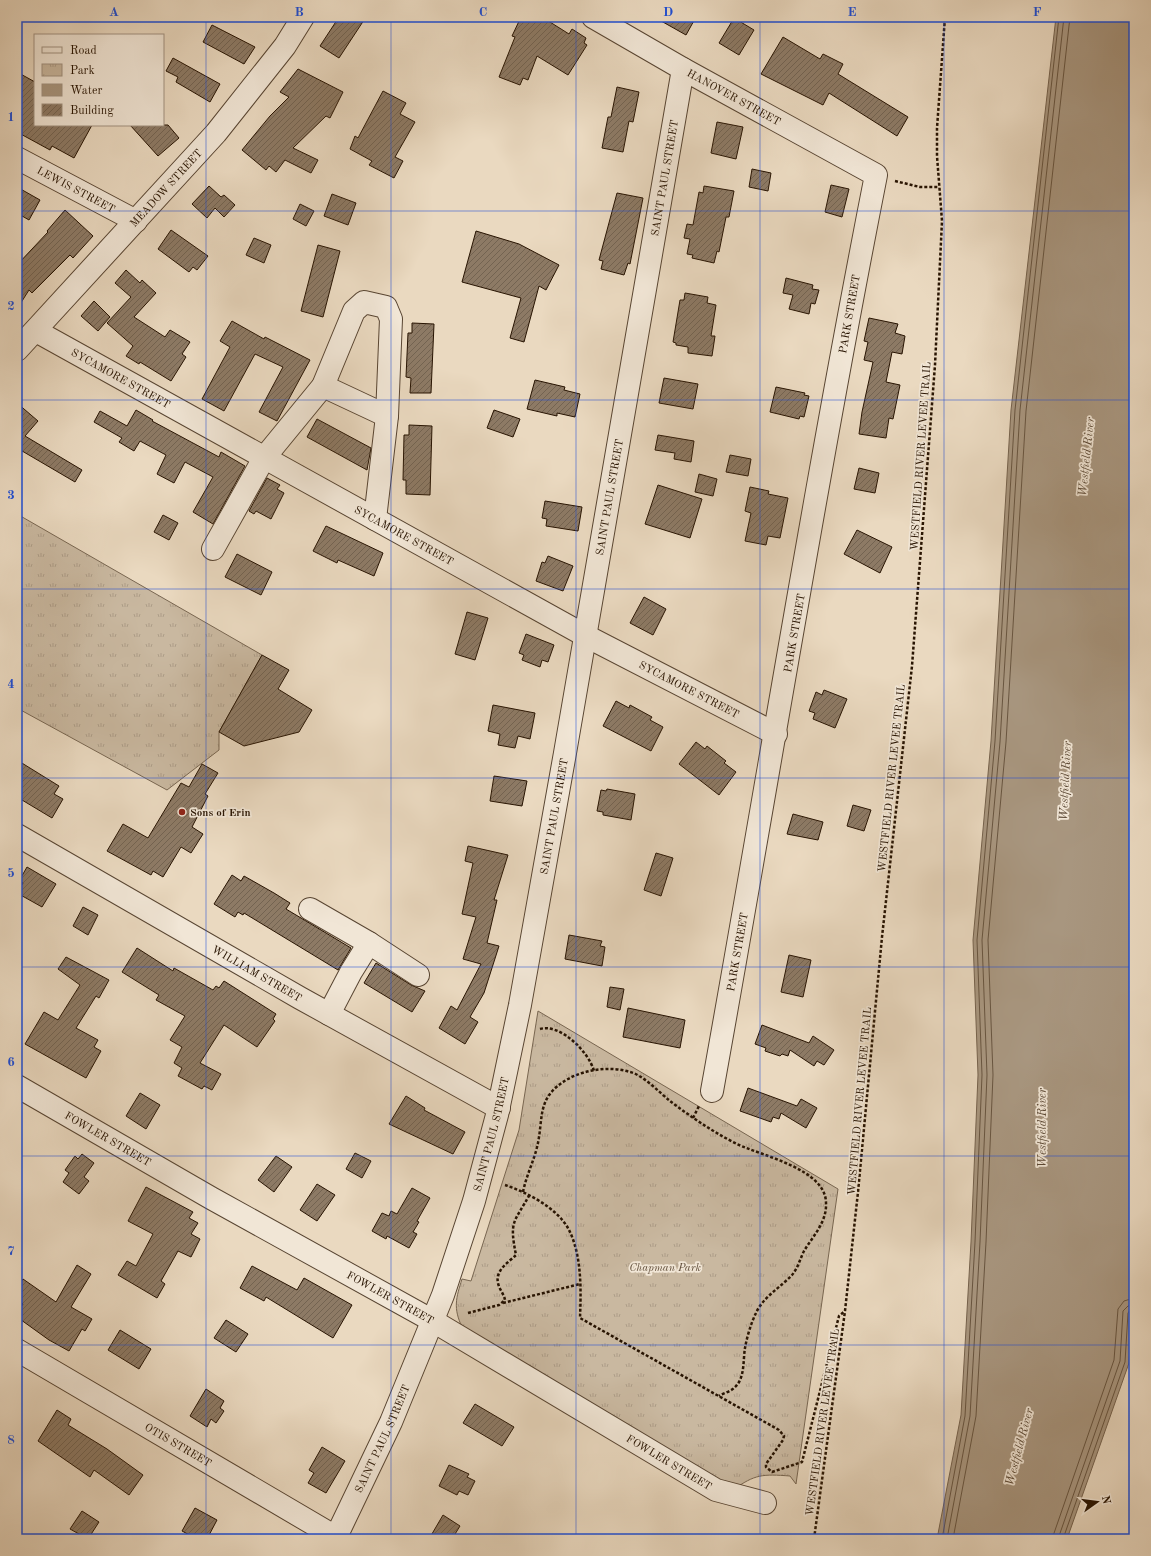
<svg xmlns="http://www.w3.org/2000/svg" width="1151" height="1556" font-family="'Old Standard TT',serif">
  <defs>
    <pattern id="park-tufts" width="24" height="20" patternUnits="userSpaceOnUse"><rect width="24" height="20" fill="#c9b8a0"/><path d="M3 7l-1-3M5 7V3M7 7l1-3M15 17l-1-3M17 17v-4M19 17l1-3" fill="none" stroke="#ad9d88"/></pattern>
    <pattern id="building-hatch" width="6" height="6" patternUnits="userSpaceOnUse"><rect width="6" height="6" fill="#8d7a65"/><path d="M-1 1l2-2M0 6l6-6M5 7l2-2" fill="none" stroke="#736351"/></pattern>
  </defs>
  <rect width="100%" height="100%" fill="#ead9c0"/>
  <filter id="stains"><feTurbulence type="fractalNoise" baseFrequency=".005" numOctaves="4"/><feColorMatrix values="0 0 0 0 .2 0 0 0 0 .09 0 0 0 0 .02 0 0 0 .5 -.17"/></filter>
  <radialGradient id="worn" r=".72"><stop offset=".6" stop-color="#630" stop-opacity="0"/><stop offset="1" stop-color="#630" stop-opacity=".3"/></radialGradient>
  <g fill="url(#park-tufts)" stroke="#786651">
    <polygon points="17,514 262,655 219,732 219,750 167,790 17,708"/>
    <path d="M538,1011L838,1189L796,1484L790,1476C763,1474 755,1474 733,1490L462,1327C453,1308 456,1298 462,1279L471,1281L519,1130Z"/>
  </g>
  <polygon fill="#a8967f" stroke="#75624d" points="1056,17 1134,17 1134,1283 1129,1363 1067,1539 937,1539 961,1415 971,1242 978,1075 973,940 991,741 1011,410"/>
  <g fill="none" stroke-linecap="round" stroke-linejoin="round">
    <g stroke="#685540" stroke-width="1">
      <polyline points="942,1539 965,1416 975,1242 982,1075 977,940 995,741 1015,410 1059,17"/>
      <polyline points="947,1539 970,1416 980,1242 987,1075 982,940 1000,742 1020,410 1064,17"/>
      <polyline points="953,1539 976,1416 986,1242 993,1075 988,940 1006,742 1026,411 1070,17"/>
      <polyline points="1052,1539 1114,1360 1118,1309 1124,1301 1134,1298"/>
      <polyline points="1058,1539 1120,1361 1123,1311 1128,1306 1134,1304"/>
      <polyline points="1063,1539 1125,1362 1128,1313 1130,1310 1134,1309"/>
    </g>
  </g>
  <g fill="url(#building-hatch)" stroke="#281402">
    <polygon points="339,17 366,17 339,58 320,46"/>
    <polygon points="521,17 542,17 569,34 572,29 586,38 584,43 587,45 568,75 537,56 528,80 523,78 520,85 499,77 515,37 512,36"/>
    <polygon points="654,17 696,17 686,35"/>
    <polygon points="734,18 754,30 739,55 719,43"/>
    <polygon points="212,25 255,47 244,64 203,42"/>
    <polygon points="783,37 820,59 823,54 843,64 838,74 908,117 897,136 829,93 823,105 761,74"/>
    <polygon points="173,58 220,84 210,102 176,82 178,77 166,71"/>
    <polygon points="298,69 343,92 330,118 326,116 293,148 318,160 311,173 285,160 276,172 269,166 266,170 242,150 270,116 289,97 280,92"/>
    <polygon points="17,72 35,82 35,125 92,125 74,158 52,146 50,150 17,132"/>
    <polygon points="617,87 639,92 633,122 629,121 623,152 602,148 608,117 611,117"/>
    <polygon points="383,91 406,103 400,114 415,122 395,157 403,161 394,178 369,165 372,161 350,149 355,136 358,138"/>
    <polygon points="717,122 743,127 736,159 711,153"/>
    <polygon points="130,125 168,125 179,138 158,156"/>
    <polygon points="752,169 771,173 768,191 749,187"/>
    <polygon points="831,185 849,189 842,217 825,212"/>
    <polygon points="209,186 221,197 224,195 235,205 224,217 215,208 207,218 192,204"/>
    <polygon points="704,186 734,191 729,217 726,217 719,252 717,251 714,263 692,258 693,255 687,254 690,239 684,238 687,224 693,225 699,192 703,193"/>
    <polygon points="17,187 40,200 29,220 17,213"/>
    <polygon points="617,193 643,198 630,264 628,263 624,275 601,269 603,261 599,260"/>
    <polygon points="332,194 356,203 348,225 324,216"/>
    <polygon points="300,204 314,211 306,226 293,219"/>
    <polygon points="65,210 93,236 73,258 70,255 32,293 29,290 17,309 17,265 48,232 47,231"/>
    <polygon points="171,230 208,256 197,270 193,267 189,272 158,249"/>
    <polygon points="476,231 519,244 559,265 546,290 539,286 524,342 510,338 521,298 462,282"/>
    <polygon points="254,238 271,245 264,263 246,255"/>
    <polygon points="318,245 340,251 323,317 301,311"/>
    <polygon points="126,270 140,283 142,280 156,293 134,317 165,337 170,330 190,342 182,354 186,357 171,381 140,362 139,364 126,356 133,346 107,323 131,297 115,283"/>
    <polygon points="786,278 813,285 812,289 819,290 815,304 811,303 809,314 789,309 793,295 783,293"/>
    <polygon points="685,293 708,297 707,303 716,305 711,336 715,336 712,356 688,353 688,347 676,345 676,343 673,342 680,300 684,300"/>
    <polygon points="94,301 110,317 98,331 81,316"/>
    <polygon points="869,318 898,324 895,333 905,336 902,354 892,352 886,382 900,385 893,419 889,418 886,438 859,434 862,412 873,362 864,360 868,342 864,341"/>
    <polygon points="232,321 264,339 265,337 310,360 277,421 259,412 283,367 255,354 224,411 202,399 230,347 220,341"/>
    <polygon points="412,323 434,324 431,393 410,393 411,378 406,377 408,333 412,333"/>
    <polygon points="664,378 698,384 693,409 659,403"/>
    <polygon points="535,380 565,387 564,390 580,394 575,417 557,413 557,416 527,409"/>
    <polygon points="776,387 805,393 804,395 809,396 804,417 800,416 799,419 770,412"/>
    <polygon points="17,403 38,421 25,436 82,470 75,482 17,448"/>
    <polygon points="136,410 153,420 152,421 219,457 221,452 245,466 213,524 193,512 213,477 185,462 174,483 157,474 166,455 140,441 134,451 119,442 122,438 94,422 100,411 127,426"/>
    <polygon points="494,410 520,419 513,437 487,428"/>
    <polygon points="317,419 371,448 367,470 307,437"/>
    <polygon points="409,425 432,426 430,495 406,494 406,480 403,480 404,435 409,435"/>
    <polygon points="658,435 694,441 691,462 674,459 675,453 655,450"/>
    <polygon points="730,455 751,459 748,476 726,472"/>
    <polygon points="859,468 879,473 875,493 854,489"/>
    <polygon points="699,474 717,479 713,496 695,492"/>
    <polygon points="267,478 280,485 277,489 284,493 271,519 256,511 254,514 249,511"/>
    <polygon points="658,485 702,499 690,538 645,524"/>
    <polygon points="750,487 769,491 768,494 788,498 780,538 768,536 766,545 745,541 751,513 745,511"/>
    <polygon points="545,501 582,507 578,531 546,526 547,519 542,518"/>
    <polygon points="163,515 178,523 169,540 154,532"/>
    <polygon points="326,526 383,553 374,576 338,560 337,563 313,551"/>
    <polygon points="857,530 892,547 880,573 844,554"/>
    <polygon points="237,554 272,572 261,595 225,577"/>
    <polygon points="548,556 573,566 563,591 536,581 542,562 545,563"/>
    <polygon points="644,597 666,609 653,635 630,623"/>
    <polygon points="467,612 488,618 475,660 455,654"/>
    <polygon points="526,634 554,645 548,662 542,660 540,667 522,660 524,655 519,653"/>
    <polygon points="262,655 289,670 278,689 312,710 299,732 244,746 219,732"/>
    <polygon points="824,690 847,699 835,728 813,719 815,713 809,711 816,692 822,695"/>
    <polygon points="616,701 629,708 630,705 652,717 650,720 663,727 651,751 603,726"/>
    <polygon points="493,705 535,713 530,739 518,736 515,748 498,745 500,734 488,731"/>
    <polygon points="696,742 705,749 707,746 726,761 724,763 736,772 719,795 679,764"/>
    <polygon points="17,760 59,786 54,794 63,799 52,818 17,797"/>
    <polygon points="202,764 218,773 205,794 208,796 192,827 203,834 191,853 181,847 163,877 153,871 151,875 107,851 123,824 148,838 181,783 189,787"/>
    <polygon points="494,776 527,781 522,806 490,801"/>
    <polygon points="607,789 635,794 631,820 603,815 603,812 597,811 601,790 606,791"/>
    <polygon points="853,805 871,810 864,831 847,826"/>
    <polygon points="793,814 823,822 818,840 787,834"/>
    <polygon points="468,846 508,855 494,900 497,900 487,943 499,946 484,993 470,1017 478,1022 465,1044 439,1028 451,1006 457,1010 481,964 463,959 476,917 462,914 473,863 465,861"/>
    <polygon points="656,853 673,858 661,896 644,890"/>
    <polygon points="27,867 56,884 42,907 17,893 23,883 19,881"/>
    <polygon points="232,875 241,881 244,876 274,893 290,903 286,909 351,948 338,970 244,913 243,915 238,912 235,917 214,904"/>
    <polygon points="83,907 98,915 88,935 73,926"/>
    <polygon points="569,935 602,941 600,946 605,947 602,966 565,959"/>
    <polygon points="137,948 173,971 174,968 213,990 216,986 219,988 224,981 276,1014 273,1019 275,1021 257,1047 224,1025 200,1063 221,1074 212,1090 204,1086 202,1089 178,1076 182,1068 174,1063 182,1047 170,1040 185,1016 156,1000 159,995 122,972"/>
    <polygon points="789,955 811,960 803,997 781,992"/>
    <polygon points="66,957 109,980 99,998 96,996 76,1028 98,1040 94,1047 101,1051 86,1078 25,1044 44,1012 58,1020 80,985 58,969"/>
    <polygon points="376,963 411,985 425,991 412,1012 364,983"/>
    <polygon points="610,987 624,989 620,1010 607,1007"/>
    <polygon points="628,1008 685,1020 680,1048 623,1037"/>
    <polygon points="762,1025 809,1043 813,1036 834,1050 824,1065 817,1061 814,1066 790,1050 788,1056 782,1054 780,1056 765,1051 766,1048 755,1044"/>
    <polygon points="748,1088 797,1106 801,1099 817,1108 806,1128 781,1113 779,1119 773,1117 771,1122 740,1111"/>
    <polygon points="140,1093 160,1105 146,1129 126,1116"/>
    <polygon points="406,1096 425,1108 424,1110 465,1132 453,1154 389,1124"/>
    <polygon points="355,1153 371,1161 362,1178 346,1169"/>
    <polygon points="82,1154 94,1163 84,1177 89,1181 79,1194 63,1182 69,1173 65,1170 75,1156 78,1159"/>
    <polygon points="276,1156 292,1167 274,1192 258,1180"/>
    <polygon points="317,1184 335,1195 317,1221 300,1210"/>
    <polygon points="146,1187 193,1212 189,1218 198,1223 191,1234 200,1239 191,1257 178,1251 161,1281 165,1284 157,1298 118,1275 127,1261 136,1266 153,1234 128,1221"/>
    <polygon points="412,1188 430,1198 417,1221 419,1222 413,1232 417,1234 409,1248 387,1236 386,1239 372,1231 382,1213 389,1216 391,1211 397,1214"/>
    <polygon points="77,1265 91,1274 71,1307 92,1319 85,1331 82,1329 69,1351 49,1340 17,1317 17,1313 23,1304 17,1299 17,1288 23,1279 56,1302"/>
    <polygon points="252,1266 297,1290 304,1278 352,1305 333,1338 266,1297 264,1301 240,1288"/>
    <polygon points="226,1320 248,1334 236,1352 214,1338"/>
    <polygon points="120,1330 151,1349 139,1369 108,1350"/>
    <polygon points="206,1389 224,1401 220,1408 224,1411 216,1423 211,1419 207,1427 190,1416"/>
    <polygon points="475,1404 514,1427 502,1446 463,1423"/>
    <polygon points="57,1410 71,1419 68,1425 107,1449 143,1475 129,1495 94,1470 90,1477 38,1441"/>
    <polygon points="322,1447 345,1461 326,1493 308,1483 314,1473 309,1470"/>
    <polygon points="449,1465 469,1474 467,1477 475,1481 468,1495 459,1491 457,1495 439,1486"/>
    <polygon points="195,1508 217,1520 207,1539 197,1539 182,1531"/>
    <polygon points="82,1511 99,1522 88,1539 70,1529"/>
    <polygon points="443,1515 460,1526 452,1539 429,1539"/>
  </g>
  <g fill="none" stroke-linecap="round" stroke-linejoin="round">
    <defs>
      <g id="minor">
        <path id="s1" d="M593,17L683,69L876,175C816,479 767,786 712,1091"/>
        <path id="s2" d="M17,158L136,221"/>
        <path id="s3" d="M36,331L586,636L776,734"/>
        <path id="s4" d="M17,350L216,133L285,46L303,17"/>
        <polyline points="323,386 387,416"/>
        <polyline points="213,549 264,458 323,386 354,311 364,302 386,307 391,319 387,416 375,519"/>
        <path id="s5" d="M17,835L300,998L499,1108"/>
        <polyline points="310,909 369,943"/>
        <polyline points="329,1014 351,972 369,943 418,975"/>
        <path id="s6" d="M17,1086L211,1198L433,1321L716,1490L765,1503"/>
        <path id="s7" d="M17,1350L339,1539"/>
        <path id="s8" d="M335,1539L391,1422L443,1295L474,1201L497,1115L520,1005L565,753L683,69"/>
      </g>
    </defs>
    <use href="#minor" stroke="#584532" stroke-width="24"/>
    <g stroke="#281402" stroke-width="2.5" stroke-dasharray="3 2" stroke-linecap="butt">
      <polyline points="895,181 920,187 939,187"/>
      <path d="M540,1029C560,1023 589,1052 594,1071"/>
      <polyline points="693,1118 699,1106"/>
      <path d="M505,1185C526,1192 558,1208 569,1230C582,1256 581,1290 580,1318L779,1430L784,1436L783,1440L766,1464V1467L772,1472L802,1462L839,1316L845,1311"/>
      <path d="M523,1192C526,1177 532,1165 536,1151C545,1120 534,1098 568,1079C586,1069 611,1066 630,1072C643,1075 659,1092 670,1101C691,1117 713,1132 737,1144C762,1156 826,1169 826,1203C827,1222 813,1236 804,1251C800,1259 798,1268 792,1275C781,1287 763,1297 756,1313C751,1323 747,1337 745,1348C743,1359 745,1377 736,1386C732,1391 724,1393 719,1396"/>
      <polyline points="503,1303 580,1284"/>
      <path d="M468,1313L499,1305L505,1300C504,1294 499,1289 498,1283C495,1270 509,1262 516,1255C509,1220 514,1223 530,1194"/>
      <polyline points="814,1539 845,1311 858,1192 882,937 912,666 935,365 942,221 937,156 937,128 945,17"/>
    </g>
    <use href="#minor" stroke="#f1e6d6" stroke-width="22"/>
  </g>
  <path fill="none" stroke="#1d4ed8" stroke-width="1" stroke-opacity="0.55" d="M206,17V1539M391,17V1539M576,17V1539M760,17V1539M944,17V1539M17,211H1134M17,400H1134M17,589H1134M17,778H1134M17,967H1134M17,1156H1134M17,1345H1134"/>
  <circle fill="#8f2418" stroke="#f1e6d6" stroke-width="1.5" cx="182" cy="812" r="4"/>
  <g text-anchor="middle" stroke-width="3.5" stroke-linejoin="round" paint-order="stroke">
    <g font-size="11" fill="#281402" stroke="#f1e6d6">
      <text dy="4" stroke="none"><textPath href="#s1" startOffset="162">HANOVER STREET</textPath></text>
      <text dy="4" stroke="none"><textPath href="#s8" startOffset="1407">SAINT PAUL STREET</textPath></text>
      <text dy="4" stroke="none"><textPath href="#s4" startOffset="220">MEADOW STREET</textPath></text>
      <text dy="4" stroke="none"><textPath href="#s2" startOffset="67">LEWIS STREET</textPath></text>
      <text transform="translate(849 314) rotate(-80)" y="4">PARK STREET</text>
      <text dy="4" stroke="none"><textPath href="#s3" startOffset="97">SYCAMORE STREET</textPath></text>
      <text transform="translate(920 456) rotate(-86)" y="4">WESTFIELD RIVER LEVEE TRAIL</text>
      <text dy="4" stroke="none"><textPath href="#s8" startOffset="1083">SAINT PAUL STREET</textPath></text>
      <text dy="4" stroke="none"><textPath href="#s3" startOffset="421">SYCAMORE STREET</textPath></text>
      <text transform="translate(794 633) rotate(-80)" y="4">PARK STREET</text>
      <text dy="4" stroke="none"><textPath href="#s3" startOffset="745">SYCAMORE STREET</textPath></text>
      <text transform="translate(891 778) rotate(-84)" y="4">WESTFIELD RIVER LEVEE TRAIL</text>
      <text dy="4" stroke="none"><textPath href="#s8" startOffset="759">SAINT PAUL STREET</textPath></text>
      <text transform="translate(737 952) rotate(-80)" y="4">PARK STREET</text>
      <text dy="4" stroke="none"><textPath href="#s5" startOffset="277">WILLIAM STREET</textPath></text>
      <text transform="translate(859 1101) rotate(-85)" y="4">WESTFIELD RIVER LEVEE TRAIL</text>
      <text dy="4" stroke="none"><textPath href="#s8" startOffset="435">SAINT PAUL STREET</textPath></text>
      <text dy="4" stroke="none"><textPath href="#s6" startOffset="105">FOWLER STREET</textPath></text>
      <text dy="4" stroke="none"><textPath href="#s6" startOffset="429">FOWLER STREET</textPath></text>
      <text transform="translate(822 1422) rotate(-82)" y="4">WESTFIELD RIVER LEVEE TRAIL</text>
      <text dy="4" stroke="none"><textPath href="#s8" startOffset="111">SAINT PAUL STREET</textPath></text>
      <text dy="4" stroke="none"><textPath href="#s7" startOffset="187">OTIS STREET</textPath></text>
      <text dy="4" stroke="none"><textPath href="#s6" startOffset="753">FOWLER STREET</textPath></text>
    </g>
    <g font-size="11" font-weight="bold" fill="#281402" stroke="#f1e6d6" text-anchor="start">
      <text x="190" y="816">Sons of Erin</text>
    </g>
    <g font-size="11" font-style="italic" fill="#604d39" stroke="#f1e6d6">
      <text x="665" y="1271">Chapman Park</text>
    </g>
    <g font-size="12" font-style="italic" fill="#5b4834" stroke="#f1e6d6">
      <text transform="translate(1086 457) rotate(-84)" y="4">Westfield River</text>
      <text transform="translate(1065 781) rotate(-87)" y="4">Westfield River</text>
      <text transform="translate(1042 1128) rotate(-90)" y="4">Westfield River</text>
      <text transform="translate(1019 1447) rotate(-75)" y="4">Westfield River</text>
    </g>
  </g>
  <rect width="1151" height="1556" fill="none" stroke="#ead9c0" stroke-width="44"/>
  <rect x="34" y="34" width="130" height="92" fill="#f1e6d6" stroke="#a19281"/>
  <rect x="42" y="47" width="20" height="6" fill="#f1e6d6" stroke="#a19281"/>
  <text x="70" y="54" font-size="12" fill="#281402">Road</text>
  <rect x="42" y="64" width="20" height="12" fill="url(#park-tufts)" stroke="#a19281"/>
  <text x="70" y="74" font-size="12" fill="#281402">Park</text>
  <rect x="42" y="84" width="20" height="12" fill="#a8967f" stroke="#a19281"/>
  <text x="70" y="94" font-size="12" fill="#281402">Water</text>
  <rect x="42" y="104" width="20" height="12" fill="url(#building-hatch)" stroke="#a19281"/>
  <text x="70" y="114" font-size="12" fill="#281402">Building</text>
  <g transform="translate(1097 1502) rotate(76)" stroke="#f1e6d6" stroke-width="3" paint-order="stroke">
  <path d="M0-3L7 15L0 10L-7 15Z" fill="#281402"/>
  <text y="-6" font-size="11" font-weight="bold" text-anchor="middle" fill="#281402">N</text>
  </g>
  <rect x="22" y="22" width="1107" height="1512" fill="none" stroke="#1d4ed8" stroke-width="1.5"/>
  <g font-size="13" text-anchor="middle" font-weight="bold" fill="#1d4ed8">
    <text x="114" y="16">A</text>
    <text x="299" y="16">B</text>
    <text x="483" y="16">C</text>
    <text x="668" y="16">D</text>
    <text x="852" y="16">E</text>
    <text x="1037" y="16">F</text>
    <text x="11" y="121">1</text>
    <text x="11" y="310">2</text>
    <text x="11" y="499">3</text>
    <text x="11" y="688">4</text>
    <text x="11" y="877">5</text>
    <text x="11" y="1066">6</text>
    <text x="11" y="1255">7</text>
    <text x="11" y="1444">8</text>
  </g>
  <rect width="100%" height="100%" filter="url(#stains)"/>
  <rect width="100%" height="100%" fill="url(#worn)"/>
</svg>
